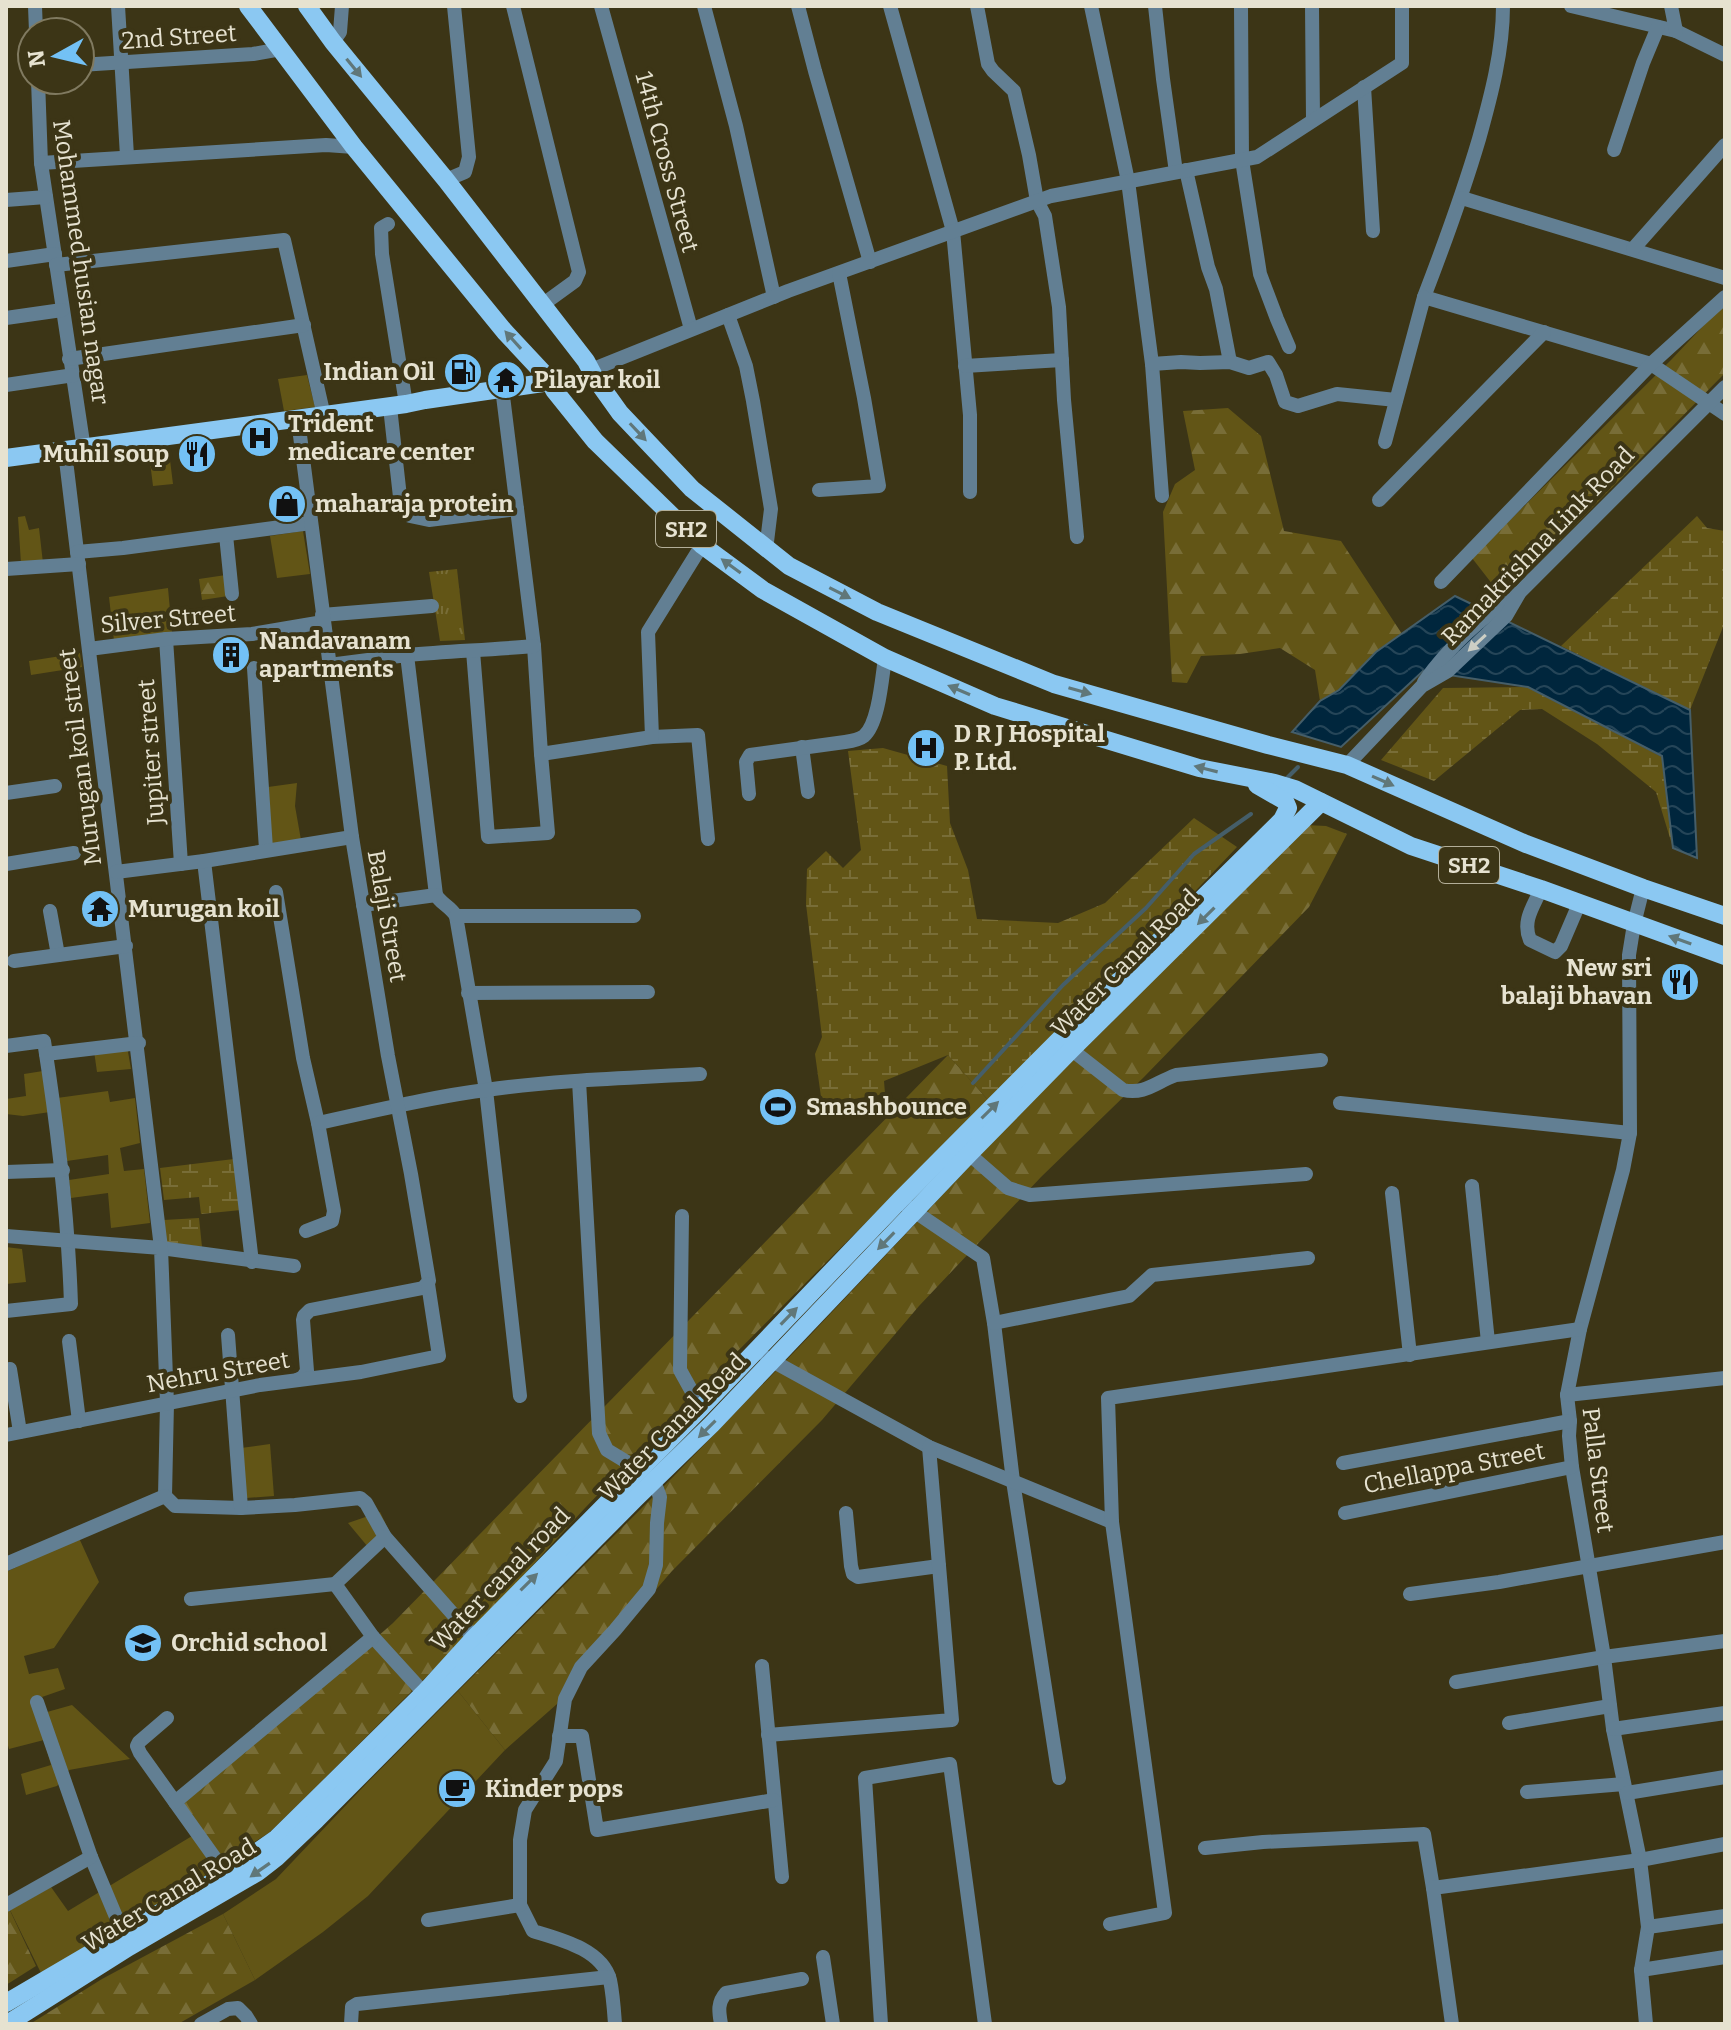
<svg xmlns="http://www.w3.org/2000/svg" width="1731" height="2030" font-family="Bitter,serif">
  <defs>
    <pattern id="forest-firs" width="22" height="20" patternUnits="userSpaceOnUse" patternTransform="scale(2)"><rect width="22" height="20" fill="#625516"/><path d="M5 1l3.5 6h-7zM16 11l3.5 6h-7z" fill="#786d37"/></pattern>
    <pattern id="wetland-marsh" width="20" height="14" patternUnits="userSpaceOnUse" patternTransform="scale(2)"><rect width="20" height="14" fill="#625516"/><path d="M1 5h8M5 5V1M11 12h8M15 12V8" fill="none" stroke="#786d37"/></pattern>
    <pattern id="park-tufts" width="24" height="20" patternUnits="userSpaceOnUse" patternTransform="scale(2)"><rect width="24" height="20" fill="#625516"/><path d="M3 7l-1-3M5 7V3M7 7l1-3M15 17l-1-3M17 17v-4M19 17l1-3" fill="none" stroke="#786d37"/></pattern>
    <pattern id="water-waves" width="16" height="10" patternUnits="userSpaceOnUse" patternTransform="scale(2)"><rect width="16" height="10" fill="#00263d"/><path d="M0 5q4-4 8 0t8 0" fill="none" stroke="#254558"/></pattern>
  </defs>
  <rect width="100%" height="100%" fill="#3c3516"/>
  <g fill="#625516">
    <polygon points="307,375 315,407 284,411 278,379"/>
    <polygon points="169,452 173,484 153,486 149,454"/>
    <polygon points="25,516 29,530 39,528 43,563 21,564 18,517"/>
    <polygon points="303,531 310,574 277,578 270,536"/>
    <polygon points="168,588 172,632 114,641 109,597"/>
    <polygon points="80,653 82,667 31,675 29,661"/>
    <polygon points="297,783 295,806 301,840 270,845 268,787"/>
    <polygon points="127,1046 131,1069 97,1072 94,1051"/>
    <polygon points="43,1071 50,1112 23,1116 6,1114 6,1099 26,1096 24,1074"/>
    <polygon points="108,1091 110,1102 135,1098 140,1143 120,1148 124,1171 144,1169 150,1223 111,1228 108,1193 71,1198 71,1196 69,1180 109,1174 108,1155 67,1161 57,1098"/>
    <polygon points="6,1247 22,1249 26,1282 6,1284"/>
    <polygon points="270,1444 274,1496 246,1498 241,1448"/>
    <polygon points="380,1512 389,1531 368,1547 348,1523"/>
    <polygon points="79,1538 99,1582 54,1648 24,1656 29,1674 58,1668 65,1689 42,1697 47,1712 72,1705 130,1759 69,1770 57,1786 26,1795 21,1774 51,1765 44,1740 9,1749 6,1738 6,1572"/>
    <polygon points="458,1691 505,1750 368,1896 323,1932 255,1980 223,1914 276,1879 366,1784"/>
    <polygon points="192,1836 216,1869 41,1973 10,1910 51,1887 68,1911"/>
  </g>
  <g fill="url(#forest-firs)">
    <polygon points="1725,303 1725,373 1518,583 1500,594 1472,558 1671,360"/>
    <polygon points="1228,408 1261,436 1284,531 1341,541 1402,634 1376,652 1339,690 1320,701 1315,670 1280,648 1240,654 1201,656 1187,683 1172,682 1163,512 1175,484 1195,470 1183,411"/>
    <polygon points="226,575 228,596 202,600 199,579"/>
    <polygon points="1305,825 1326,826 1347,834 1309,907 1144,1077 1041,1177 919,1306 822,1420 672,1571 557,1704 505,1750 458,1691 673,1477 799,1347 1020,1113 1116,1018"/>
    <polygon points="948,1055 988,1100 679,1410 585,1508 479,1624 316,1787 270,1832 225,1861 183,1803 296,1708 393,1623"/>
    <polygon points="6,1902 36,1966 6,1985"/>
    <polygon points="223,1914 255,1980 178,2024 30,2024 102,1979"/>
  </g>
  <g fill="url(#wetland-marsh)">
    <polygon points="1697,516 1707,528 1725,531 1725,622 1690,710 1561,646"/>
    <polygon points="1528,687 1662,757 1673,848 1656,792 1597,744 1542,709 1520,710 1434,781 1381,760 1443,688"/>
    <polygon points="883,748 947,766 950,823 968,870 977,919 1058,923 1105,903 1194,818 1237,847 1148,941 988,1100 948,1055 884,1081 885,1094 822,1104 815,1054 822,1037 806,904 807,869 826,851 843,868 861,850 848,751"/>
    <polygon points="234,1159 241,1210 201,1214 199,1197 164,1200 160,1168"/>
    <polygon points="199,1218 202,1247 165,1242 164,1220"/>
  </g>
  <polygon fill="url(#park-tufts)" points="457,569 465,640 440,641 429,572"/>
  <polygon fill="url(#water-waves)" stroke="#455e69" stroke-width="2" points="1455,596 1690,710 1697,858 1673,848 1662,756 1528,687 1423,671 1341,747 1292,732 1320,701 1339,690 1376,652"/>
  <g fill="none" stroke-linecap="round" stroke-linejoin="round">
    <g stroke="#455e69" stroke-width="4">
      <polyline points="1287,778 1298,767"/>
      <polyline points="973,1083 1063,985 1146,908 1194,854 1251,814"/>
    </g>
    <g stroke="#627f93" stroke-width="14">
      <polyline points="35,6 36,32"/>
      <polyline points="118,6 127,156"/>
      <polyline points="513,6 579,272 575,281 542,305"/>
      <polyline points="601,6 691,329"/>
      <polyline points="704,6 736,126 774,297"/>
      <polyline points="798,6 815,71 870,262"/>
      <polyline points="890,6 953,231 970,415 970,492"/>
      <polyline points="977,6 988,64 993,71 1014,91 1029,155 1037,201 1045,216 1059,307 1064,400 1077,537"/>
      <polyline points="1091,6 1128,181 1152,364 1162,496"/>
      <polyline points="1155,6 1163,79 1176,172"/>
      <polyline points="1241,6 1242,160 1260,274 1277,319 1289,347"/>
      <polyline points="1312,6 1313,120"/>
      <path d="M1503,6C1503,51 1491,96 1479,139C1463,193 1444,245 1424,297L1651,364L1725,414"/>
      <polyline points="1571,6 1676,31 1725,55"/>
      <polyline points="1671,6 1676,31"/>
      <polyline points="333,42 340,32 342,6"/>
      <polyline points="80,65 253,54 281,49"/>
      <polyline points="38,80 41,163 84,449"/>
      <polyline points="1364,87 1373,231"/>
      <polyline points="1614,150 1643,63 1658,27"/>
      <polyline points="41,163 326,145 354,147"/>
      <polyline points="1186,170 1208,267 1216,289 1230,362"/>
      <polyline points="446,180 465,172 469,157 454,6"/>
      <polyline points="1462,198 1725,278"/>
      <polyline points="6,200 46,197"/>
      <polyline points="388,224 381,228 382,254 406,404"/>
      <polyline points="1633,249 1725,145"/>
      <polyline points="6,261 55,254"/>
      <polyline points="56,265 284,240 324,416"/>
      <polyline points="728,315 746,366 753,401 771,509 766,550"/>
      <polyline points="6,318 62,310"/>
      <polyline points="69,359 304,325"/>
      <polyline points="1152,364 1181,362 1200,363 1230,362 1249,368 1268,362 1276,375 1285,402 1298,406 1337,394 1396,400"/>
      <polyline points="965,366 1062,360"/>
      <polyline points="591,370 788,291 1051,196 1257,157 1402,63 1402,6"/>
      <polyline points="6,385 74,375"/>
      <polyline points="503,396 534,646 541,754 652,737 698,735 708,839"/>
      <polyline points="390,407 400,497 410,516 429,520 517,509"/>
      <polyline points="1385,442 1424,297"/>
      <polyline points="65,452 161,1248 294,1266"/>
      <polyline points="819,490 879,486 864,398 839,273"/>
      <polyline points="1379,500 1544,332"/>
      <polyline points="226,535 232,594"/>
      <polyline points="77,552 123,548 311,523"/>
      <polyline points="6,569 79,564"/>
      <polyline points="1441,582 1651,364 1725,297"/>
      <polyline points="322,615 432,606"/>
      <polyline points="166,639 181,864"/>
      <polyline points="89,649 166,639 252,634 323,622"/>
      <polyline points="473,651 488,837 548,833 541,754"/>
      <path d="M407,655C449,651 491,650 534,646"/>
      <path d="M329,665L407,655L436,895C441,904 450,906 456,916L486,1090L520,1396"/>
      <polyline points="254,668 266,849"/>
      <path d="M1424,682C1447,649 1484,614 1519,593"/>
      <polyline points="652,737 648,632 702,545"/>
      <polyline points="802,747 808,792"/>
      <polyline points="1347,765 1422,686 1448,671 1506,616 1520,592 1725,387"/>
      <polyline points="6,793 55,786"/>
      <path d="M749,794L746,762L750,755L845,742C852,741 859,740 864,736C879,723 882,677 885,658"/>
      <polyline points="204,861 252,1262"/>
      <polyline points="6,864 74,853"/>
      <polyline points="116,872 204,861 352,837"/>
      <polyline points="1643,888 1634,924 1629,955 1630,1133 1623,1170 1580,1329 1567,1395 1570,1421 1569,1436 1572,1467 1604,1657 1613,1729 1640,1860 1648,1927 1641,1970 1646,2024"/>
      <path d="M1541,889C1533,907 1522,921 1530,940L1555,952L1561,946L1579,904"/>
      <polyline points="276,892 303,1058 318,1123 334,1211 332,1221 306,1231"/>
      <polyline points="363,905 436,895"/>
      <polyline points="50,911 58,955"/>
      <polyline points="456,916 634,916"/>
      <polyline points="14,961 126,946"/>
      <polyline points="468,993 648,992"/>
      <path d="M1063,1043L1123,1090C1145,1095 1156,1082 1176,1075L1321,1060"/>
      <path d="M6,1046L44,1041C58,1130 68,1215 71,1304L6,1311"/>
      <polyline points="46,1054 139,1043"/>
      <path d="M579,1081L599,1433L607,1450L640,1470L654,1481L660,1497L657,1523L656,1565L649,1589L615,1630L581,1667L565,1699L556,1761L525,1810L520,1840V1905L533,1931C559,1939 602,1949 610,1980C613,1994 614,2010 615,2024"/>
      <polyline points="1340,1103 1630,1133"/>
      <path d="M318,1123C374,1111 430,1097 486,1090C557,1080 629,1078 700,1074"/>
      <polyline points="969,1154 1008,1188 1030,1195 1306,1174"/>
      <polyline points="6,1172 63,1170"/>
      <polyline points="1472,1186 1488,1342"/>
      <polyline points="1392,1193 1410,1355"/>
      <polyline points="908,1207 983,1258 994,1323 1013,1481 1059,1778"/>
      <polyline points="682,1216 680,1370 701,1408"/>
      <polyline points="6,1236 161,1248 167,1403 165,1496 175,1506 241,1508 295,1505 360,1498 366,1503 385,1537 474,1638"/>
      <polyline points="994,1323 1129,1296 1152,1275 1308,1258"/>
      <polyline points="228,1335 241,1508"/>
      <polyline points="69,1341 79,1421"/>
      <polyline points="767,1358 929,1447 1112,1522"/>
      <polyline points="10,1369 20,1432"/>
      <polyline points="297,1380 303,1377 307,1371 303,1320 304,1316 310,1310 423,1288 429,1281 411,1174 388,1056 352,837 298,420"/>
      <polyline points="1567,1395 1725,1378"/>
      <polyline points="6,1435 260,1385 361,1372 439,1356 428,1284"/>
      <polyline points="1343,1463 1570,1421"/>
      <polyline points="846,1513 851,1566 853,1574 858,1577 939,1566"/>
      <polyline points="1345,1513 1572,1467"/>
      <polyline points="6,1564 165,1496"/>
      <polyline points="335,1584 385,1537"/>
      <polyline points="1410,1594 1499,1582 1725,1542"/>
      <polyline points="191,1599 335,1584 373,1637 424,1693"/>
      <polyline points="762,1666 782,1877"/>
      <polyline points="1456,1682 1604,1657 1725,1641"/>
      <polyline points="37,1702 91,1857 127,1943"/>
      <polyline points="167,1718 139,1742 137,1746 140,1753 232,1882"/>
      <polyline points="1509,1723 1610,1706"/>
      <polyline points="1613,1729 1725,1713"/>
      <polyline points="768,1735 952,1720 929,1447"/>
      <polyline points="559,1736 582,1736 597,1830 774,1800"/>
      <polyline points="1527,1792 1624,1784"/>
      <polyline points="1627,1793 1725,1777"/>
      <polyline points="175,1802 373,1637"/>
      <polyline points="1205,1848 1263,1842 1424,1834 1433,1888"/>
      <polyline points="6,1905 91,1857"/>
      <polyline points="428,1920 520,1905"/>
      <polyline points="1110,1924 1165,1913 1112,1522 1108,1398 1580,1329"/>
      <polyline points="1648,1927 1725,1916"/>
      <polyline points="823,1957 833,2024"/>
      <polyline points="1641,1970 1725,1957"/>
      <polyline points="201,2024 228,2009 238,2008 246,2016 251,2024"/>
      <polyline points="351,2024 352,2007 357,2004 609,1977"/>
      <path d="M721,2024C719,2012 717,2003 726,1993L802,1979"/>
      <polyline points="881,2024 865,1778 950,1764 985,2024"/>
      <polyline points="1452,2024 1433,1888 1640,1860 1725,1844"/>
    </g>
    <g stroke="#8bc8f2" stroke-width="18">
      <polyline points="248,6 354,147 505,332 548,378 554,390 595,441 702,545 763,590 885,658 995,706 1199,768 1275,783 1295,789 1411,846 1541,889 1725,956"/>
      <polyline points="307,6 333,42 446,180 586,361 595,378 620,413 692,489 789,566 877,612 1054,684 1268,745 1347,765 1526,844 1643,888 1725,916"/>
      <polyline points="6,458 406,404 425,400 550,382"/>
      <polyline points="6,2003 226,1874 277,1838 424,1693 474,1638 701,1408 900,1200 1059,1040 1282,820 1288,808 1285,801 1257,785"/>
      <polyline points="7,2024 129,1947 258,1872 276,1858 316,1820 636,1498 712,1424 969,1154 1071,1050 1321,802"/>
    </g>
  </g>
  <defs><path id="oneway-solid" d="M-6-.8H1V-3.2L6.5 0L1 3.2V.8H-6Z" transform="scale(2)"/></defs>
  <g fill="#607779">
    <use href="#oneway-solid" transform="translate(354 68) rotate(51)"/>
    <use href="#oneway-solid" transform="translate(513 340) rotate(-132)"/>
    <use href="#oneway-solid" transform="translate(638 432) rotate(47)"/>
    <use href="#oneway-solid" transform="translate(731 566) rotate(-144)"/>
    <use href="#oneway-solid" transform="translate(840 593) rotate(27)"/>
    <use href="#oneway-solid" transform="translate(959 690) rotate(-157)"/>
    <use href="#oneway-solid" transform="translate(1080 691) rotate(16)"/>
    <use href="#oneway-solid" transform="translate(1206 769) rotate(-166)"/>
    <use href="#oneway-solid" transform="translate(1383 781) rotate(24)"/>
    <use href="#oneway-solid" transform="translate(1206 916) rotate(135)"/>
    <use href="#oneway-solid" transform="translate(1680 940) rotate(-160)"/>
    <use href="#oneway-solid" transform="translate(990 1110) rotate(-45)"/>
    <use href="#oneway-solid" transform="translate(886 1241) rotate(134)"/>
    <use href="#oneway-solid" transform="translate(789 1316) rotate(-46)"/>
    <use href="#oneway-solid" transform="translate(707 1429) rotate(135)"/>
    <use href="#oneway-solid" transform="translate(529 1582) rotate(-45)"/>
    <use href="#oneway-solid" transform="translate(260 1870) rotate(145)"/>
  </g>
  <use fill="#cccec4" href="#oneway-solid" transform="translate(1477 643) rotate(137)"/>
  <defs>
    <symbol id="fuel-disc" viewBox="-11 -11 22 22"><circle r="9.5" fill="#73c1f5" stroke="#3c3516"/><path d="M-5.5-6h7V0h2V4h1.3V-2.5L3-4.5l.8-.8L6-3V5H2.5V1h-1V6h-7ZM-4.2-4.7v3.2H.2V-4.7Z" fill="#111"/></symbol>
    <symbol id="temple-disc" viewBox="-11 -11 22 22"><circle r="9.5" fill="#73c1f5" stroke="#3c3516"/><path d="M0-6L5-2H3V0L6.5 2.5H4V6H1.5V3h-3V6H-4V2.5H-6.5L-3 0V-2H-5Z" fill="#111"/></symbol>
    <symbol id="hospital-disc" viewBox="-11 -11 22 22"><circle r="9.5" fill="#73c1f5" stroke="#3c3516"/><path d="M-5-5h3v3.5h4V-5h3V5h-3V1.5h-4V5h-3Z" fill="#111"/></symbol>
    <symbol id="restaurant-disc" viewBox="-11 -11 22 22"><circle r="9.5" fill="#73c1f5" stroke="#3c3516"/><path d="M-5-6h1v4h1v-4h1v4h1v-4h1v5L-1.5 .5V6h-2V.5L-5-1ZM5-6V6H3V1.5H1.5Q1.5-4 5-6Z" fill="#111"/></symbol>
    <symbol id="shop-disc" viewBox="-11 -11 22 22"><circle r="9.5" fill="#73c1f5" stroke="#3c3516"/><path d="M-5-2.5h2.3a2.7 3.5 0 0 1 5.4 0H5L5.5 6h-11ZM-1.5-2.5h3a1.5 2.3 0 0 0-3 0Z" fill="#111"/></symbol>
    <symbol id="building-disc" viewBox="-11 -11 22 22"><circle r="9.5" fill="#73c1f5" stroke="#3c3516"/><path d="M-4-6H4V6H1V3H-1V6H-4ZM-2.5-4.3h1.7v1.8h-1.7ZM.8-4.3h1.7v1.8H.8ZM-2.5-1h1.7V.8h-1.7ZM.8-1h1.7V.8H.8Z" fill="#111"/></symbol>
    <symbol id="stadium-disc" viewBox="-11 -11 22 22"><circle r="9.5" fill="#73c1f5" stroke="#3c3516"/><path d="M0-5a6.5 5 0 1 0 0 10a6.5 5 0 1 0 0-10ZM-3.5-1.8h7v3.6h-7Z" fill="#111"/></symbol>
    <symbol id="school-disc" viewBox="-11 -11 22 22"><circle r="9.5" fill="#73c1f5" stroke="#3c3516"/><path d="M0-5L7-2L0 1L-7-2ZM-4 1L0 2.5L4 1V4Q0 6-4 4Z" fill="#111"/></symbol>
    <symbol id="cafe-disc" viewBox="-11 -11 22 22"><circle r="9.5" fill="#73c1f5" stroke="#3c3516"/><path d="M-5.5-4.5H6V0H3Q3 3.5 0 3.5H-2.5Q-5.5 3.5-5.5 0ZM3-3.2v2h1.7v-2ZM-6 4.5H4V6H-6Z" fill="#111"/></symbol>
  </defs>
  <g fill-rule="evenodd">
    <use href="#fuel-disc" x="441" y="350" width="44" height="44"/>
    <use href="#temple-disc" x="484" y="358" width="44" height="44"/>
    <use href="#hospital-disc" x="238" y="416" width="44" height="44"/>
    <use href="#restaurant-disc" x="175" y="432" width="44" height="44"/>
    <use href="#shop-disc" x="265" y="482" width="44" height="44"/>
    <use href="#building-disc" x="209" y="633" width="44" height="44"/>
    <use href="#hospital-disc" x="904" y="726" width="44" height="44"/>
    <use href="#temple-disc" x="78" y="887" width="44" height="44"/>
    <use href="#restaurant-disc" x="1658" y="960" width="44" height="44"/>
    <use href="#stadium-disc" x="756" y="1085" width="44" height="44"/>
    <use href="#school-disc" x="121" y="1621" width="44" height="44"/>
    <use href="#cafe-disc" x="435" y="1767" width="44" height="44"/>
  </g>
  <g text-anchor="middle" stroke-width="8" stroke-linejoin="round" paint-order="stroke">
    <g fill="#3c3516" stroke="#b3ae98" stroke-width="2">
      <rect x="656" y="511" width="60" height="36" rx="6"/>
      <rect x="1439" y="847" width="60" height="36" rx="6"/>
    </g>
    <g font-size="22" font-weight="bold" fill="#e6e2d0">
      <text x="686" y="537">SH2</text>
      <text x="1469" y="873">SH2</text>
    </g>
    <g font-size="24" fill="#e6e2d0" stroke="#3c3516">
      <text transform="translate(179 37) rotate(-4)" y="8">2nd Street</text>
      <text transform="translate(667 162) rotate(75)" y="8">14th Cross Street</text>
      <text transform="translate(81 262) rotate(82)" y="8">Mohammed husian nagar</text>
      <text transform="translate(1538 546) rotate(-46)" y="8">Ramakrishna Link Road</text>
      <text transform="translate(168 619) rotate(-5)" y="8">Silver Street</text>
      <text transform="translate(151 752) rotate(-94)" y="8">Jupiter street</text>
      <text transform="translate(80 757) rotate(-97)" y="8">Murugan koil street</text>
      <text transform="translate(387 916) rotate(80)" y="8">Balaji Street</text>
      <text transform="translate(1125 963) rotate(-45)" y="8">Water Canal Road</text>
      <text transform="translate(218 1372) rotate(-10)" y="8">Nehru Street</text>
      <text transform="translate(672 1427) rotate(-45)" y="8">Water Canal Road</text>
      <text transform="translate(1454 1468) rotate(-11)" y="8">Chellappa Street</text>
      <text transform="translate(1598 1470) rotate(83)" y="8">Palla Street</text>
      <text transform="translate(500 1579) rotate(-46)" y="8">Water canal road</text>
      <text transform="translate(169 1895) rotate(-31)" y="8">Water Canal Road</text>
    </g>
    <g font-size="24" font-weight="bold" fill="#e6e2d0" stroke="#3c3516" text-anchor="start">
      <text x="435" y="380" text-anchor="end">Indian Oil</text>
      <text x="534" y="388">Pilayar koil</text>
      <text x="288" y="432">Trident<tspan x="288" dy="28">medicare center</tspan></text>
      <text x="169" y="462" text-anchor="end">Muhil soup</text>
      <text x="315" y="512">maharaja protein</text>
      <text x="259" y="649">Nandavanam<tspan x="259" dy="28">apartments</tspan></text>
      <text x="954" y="742">D R J Hospital<tspan x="954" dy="28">P. Ltd.</tspan></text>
      <text x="128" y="917">Murugan koil</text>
      <text x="1652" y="976" text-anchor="end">New sri<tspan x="1652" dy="28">balaji bhavan</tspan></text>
      <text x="806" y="1115">Smashbounce</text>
      <text x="171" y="1651">Orchid school</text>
      <text x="485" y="1797">Kinder pops</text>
    </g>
  </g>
  <rect width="1731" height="2030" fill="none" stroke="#e6e2d0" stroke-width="16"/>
  <g transform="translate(56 56) rotate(262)"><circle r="38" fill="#3c3516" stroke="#807a60" stroke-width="2"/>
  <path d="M0-6L14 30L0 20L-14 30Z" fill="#73c1f5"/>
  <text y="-12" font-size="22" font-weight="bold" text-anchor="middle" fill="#e6e2d0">N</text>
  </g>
</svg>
